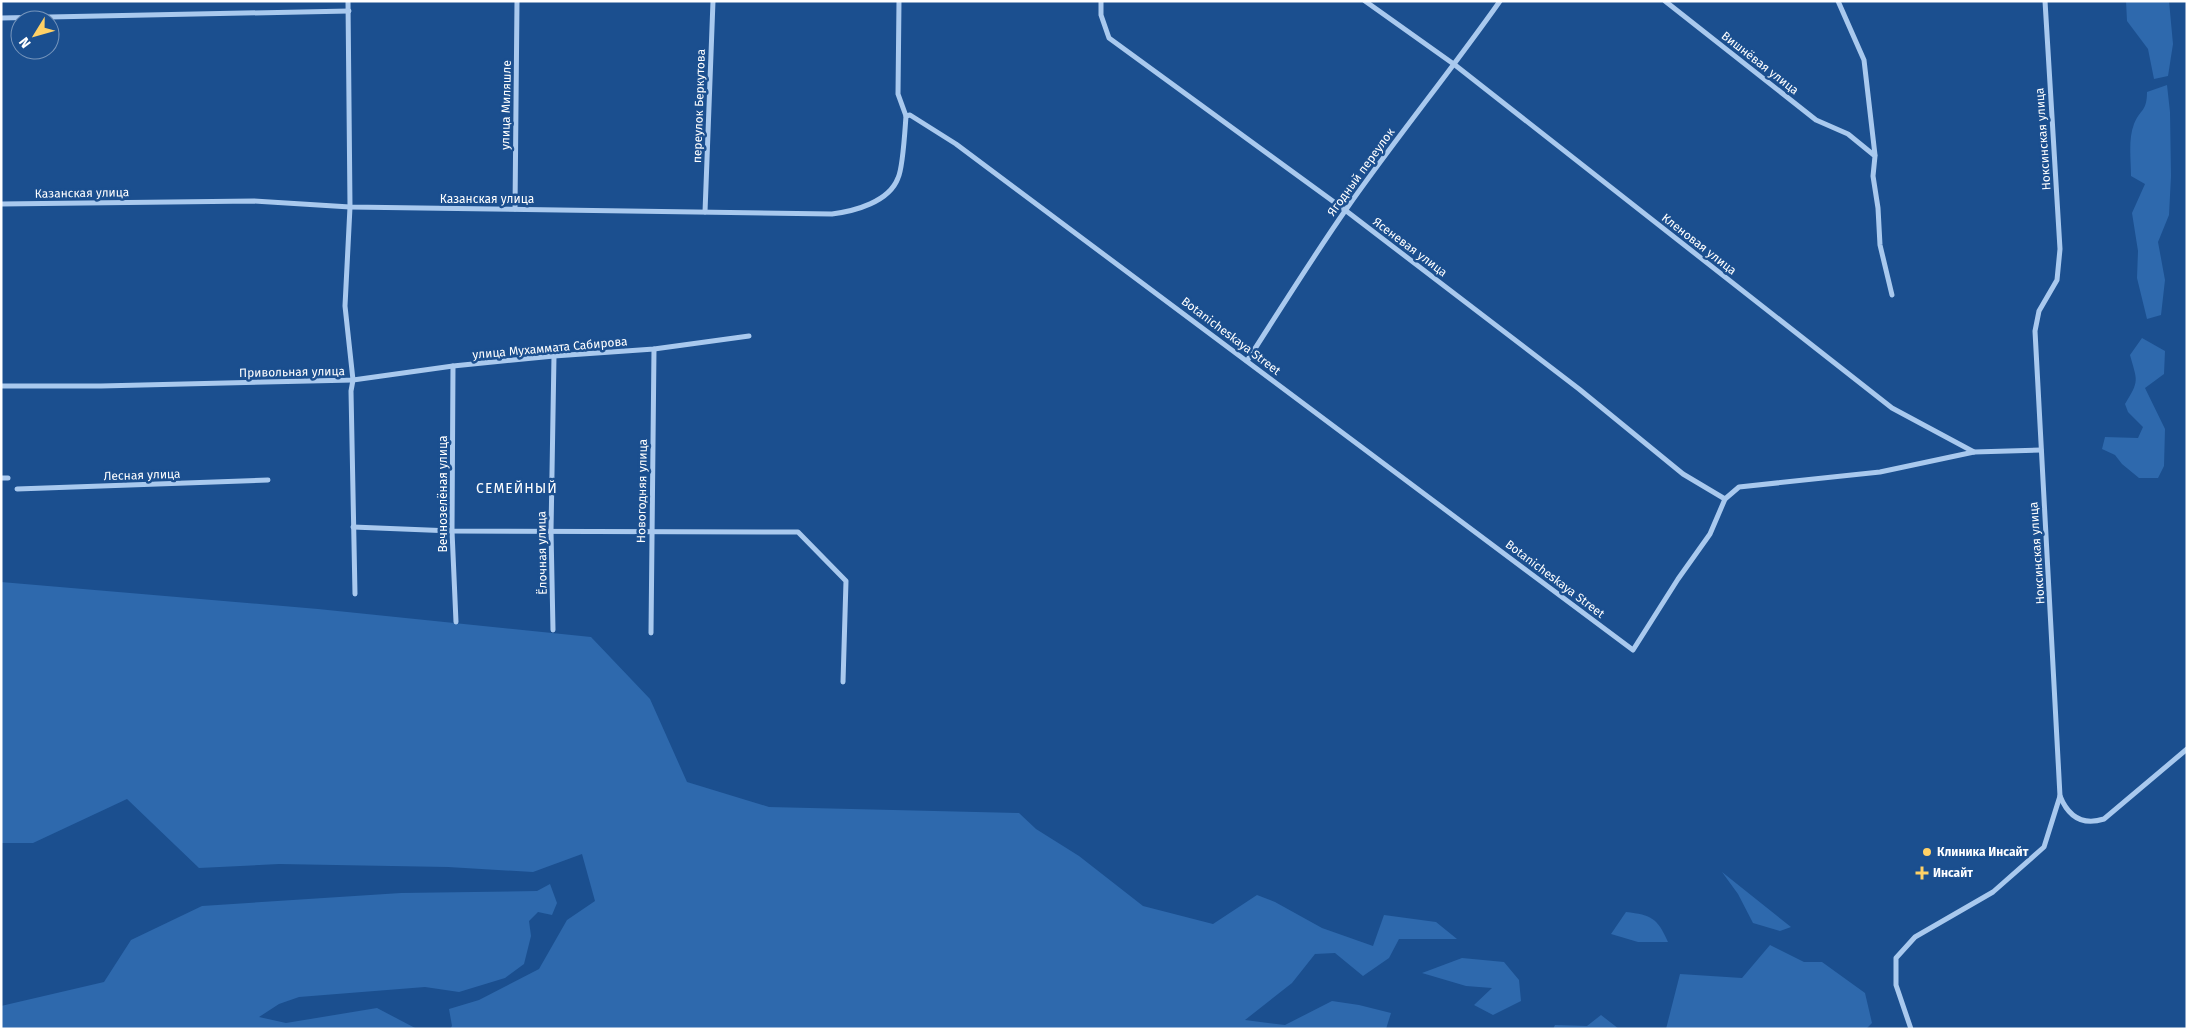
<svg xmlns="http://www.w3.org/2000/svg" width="2188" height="1030" font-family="'Fira Sans',sans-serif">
  <rect width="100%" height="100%" fill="#1b4f8f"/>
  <g fill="#2e69ad">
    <polygon points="2126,1 2169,1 2173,44 2168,76 2154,79 2148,49 2127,21"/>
    <path d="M2167,85L2170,112L2171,176L2169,215L2158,242L2165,280L2161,315L2147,319L2137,278L2138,251L2132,213L2145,184L2131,176C2131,160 2128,139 2134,124C2140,109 2147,112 2147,92Z"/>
    <path d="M2142,338L2165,351L2164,374L2145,388L2165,429L2164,466L2158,478H2139L2122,464L2115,455L2102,449L2105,437L2138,438L2143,427L2128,412L2125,404C2140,380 2137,381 2130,355Z"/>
    <polygon points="1,582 318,609 591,637 650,699 687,782 769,807 1019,813 1036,829 1079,856 1143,906 1213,924 1257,895 1275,902 1322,928 1373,946 1384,915 1436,922 1457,939 1399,939 1389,958 1363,976 1335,953 1315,954 1292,983 1245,1020 1285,1025 1332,1001 1359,1005 1391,1013 1386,1029 450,1029 452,1026 449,1009 479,1000 539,969 567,920 595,901 582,854 533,872 448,867 279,864 199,868 127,799 33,843 1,843"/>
    <polygon points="1722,872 1791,927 1780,931 1753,923 1738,894"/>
    <polygon points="550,884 557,903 552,915 538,912 529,921 531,936 524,964 505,978 459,992 425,987 299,997 279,1004 259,1017 286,1023 377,1008 417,1029 1,1029 1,1006 104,982 131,940 202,906 401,893 537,891"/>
    <path d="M1626,912C1652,915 1657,918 1668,942H1638L1611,934Z"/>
    <polygon points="1770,945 1804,962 1822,962 1865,993 1872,1023 1866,1029 1666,1029 1680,974 1742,978"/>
    <polygon points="1462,958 1504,962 1519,980 1521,1001 1493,1015 1474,1005 1492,988 1466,986 1422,973"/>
    <polygon points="1601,1015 1619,1029 1553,1029 1555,1025 1587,1026"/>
  </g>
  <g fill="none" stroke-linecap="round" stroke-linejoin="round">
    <g stroke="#a9c9ee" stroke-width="5">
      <polyline points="899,1 898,94 906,116 910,115 956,144 1633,650 1678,579 1710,534 1725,499 1739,487 1880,472 1974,452"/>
      <polyline points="1101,1 1101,15 1109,38 1345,210 1579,389 1683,474 1725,499"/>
      <polyline points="1365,1 1455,65 1892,408 1974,452 2041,450"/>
      <polyline points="1665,1 1816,120 1848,134 1875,156 1873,176 1878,208 1880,245 1892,295"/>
      <polyline points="1838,1 1864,60 1875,155"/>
      <polyline points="1,18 349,11"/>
      <path d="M1,204L254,201L350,207L832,214C855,211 889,202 898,178C903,168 905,129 906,116"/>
      <polyline points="515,209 517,1"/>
      <polyline points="705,212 713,1"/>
      <path d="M1247,361C1280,310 1312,258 1347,208C1396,138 1450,72 1500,1"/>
      <polyline points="453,366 452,531 456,622"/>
      <polyline points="1,386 101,386 353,380 345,306 350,207 348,1"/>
      <polyline points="1,478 8,478"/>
      <polyline points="17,489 268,480"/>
      <polyline points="353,527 452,531 798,532 846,581 843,682"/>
      <polyline points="355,594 351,391 353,380 453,366 554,356 654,349 749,336"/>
      <polyline points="553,630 551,531 554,356"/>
      <polyline points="651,633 654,349"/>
      <path d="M2060,796C2068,816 2082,826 2104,819L2187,749"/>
      <polyline points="1911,1029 1896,985 1896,958 1915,937 1993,892 2044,847 2060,796 2035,331 2039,311 2057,280 2060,249 2045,1"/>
    </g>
  </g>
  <g fill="#ffd166" stroke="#1b4f8f" stroke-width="2">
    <circle cx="1927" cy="852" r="5"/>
    <path d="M1919.5 865.5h5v5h5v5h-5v5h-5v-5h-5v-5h5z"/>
  </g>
  <g text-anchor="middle" stroke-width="5" stroke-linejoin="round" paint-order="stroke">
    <g font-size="12" fill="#fff" stroke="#1b4f8f">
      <text transform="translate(1760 63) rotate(38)" y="4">Вишнёвая улица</text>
      <text transform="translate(506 105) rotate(-89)" y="4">улица Миляшле</text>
      <text transform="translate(699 106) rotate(-88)" y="4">переулок Беркутова</text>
      <text transform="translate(2043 139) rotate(-94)" y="4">Ноксинская улица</text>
      <text transform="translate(1361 172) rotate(-54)" y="4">Ягодный переулок</text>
      <text transform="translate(82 193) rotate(-1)" y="4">Казанская улица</text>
      <text x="487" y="203">Казанская улица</text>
      <text transform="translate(1699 244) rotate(38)" y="4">Кленовая улица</text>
      <text transform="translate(1410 247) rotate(37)" y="4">Ясеневая улица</text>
      <text transform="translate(1231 336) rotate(37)" y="4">Botanicheskaya Street</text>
      <text transform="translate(550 348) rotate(-5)" y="4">улица Мухаммата Сабирова</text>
      <text transform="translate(292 372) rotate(-1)" y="4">Привольная улица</text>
      <text transform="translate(142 475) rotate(-2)" y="4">Лесная улица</text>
      <text transform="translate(642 491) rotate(-89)" y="4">Новогодняя улица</text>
      <text transform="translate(443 494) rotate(-90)" y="4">Вечнозелёная улица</text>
      <text transform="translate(542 553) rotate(-91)" y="4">Ёлочная улица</text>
      <text transform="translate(2037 553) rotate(-94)" y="4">Ноксинская улица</text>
      <text transform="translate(1555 579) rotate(37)" y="4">Botanicheskaya Street</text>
    </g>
    <g font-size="12" font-weight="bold" fill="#fff" stroke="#1b4f8f" text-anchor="start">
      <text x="1937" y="856">Клиника Инсайт</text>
      <text x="1933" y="877">Инсайт</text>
    </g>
    <g font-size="14" letter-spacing="1" fill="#fff" stroke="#1b4f8f">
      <text x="517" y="493">СЕМЕЙНЫЙ</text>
    </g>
  </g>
  <rect width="2188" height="1030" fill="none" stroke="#ffffff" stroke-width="5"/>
  <g transform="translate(35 35) rotate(233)"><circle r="24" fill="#1b4f8f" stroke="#7695bc"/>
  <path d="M0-4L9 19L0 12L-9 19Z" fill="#ffd166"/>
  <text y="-8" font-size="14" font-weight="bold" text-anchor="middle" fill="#ffffff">N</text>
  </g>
</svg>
